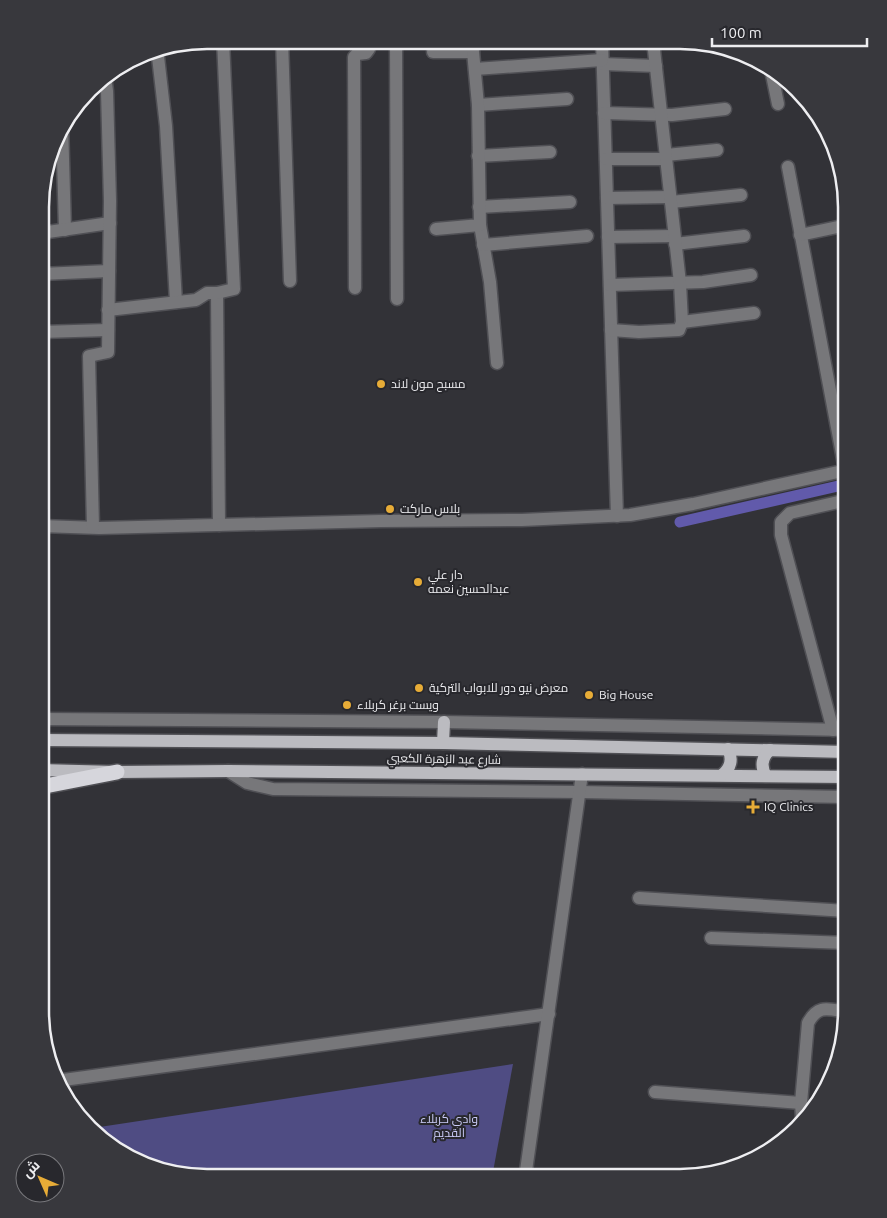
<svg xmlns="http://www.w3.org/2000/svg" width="887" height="1218" font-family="Ubuntu,Cairo,sans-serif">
  <rect width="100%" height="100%" fill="#323237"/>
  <polygon fill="#4f4c83" points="513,1064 492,1177 185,1177 105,1144 93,1128"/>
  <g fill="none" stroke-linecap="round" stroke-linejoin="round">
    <polyline stroke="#615aab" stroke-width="11" points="680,522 847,484"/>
    <defs>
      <g id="minor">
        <polyline points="282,40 290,281"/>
        <polyline points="396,41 397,299"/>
        <polyline points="602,41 617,516"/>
        <polyline points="157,48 166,126 176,302"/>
        <polyline points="433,52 473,52"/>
        <polyline points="603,64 656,66"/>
        <polyline points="475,69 602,60"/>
        <polyline points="771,70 778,104"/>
        <polyline points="478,105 567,99"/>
        <polyline points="604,113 672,115 725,109"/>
        <polyline points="62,123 65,230"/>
        <polyline points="666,155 717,150"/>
        <polyline points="478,156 550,152"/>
        <polyline points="606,159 666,159"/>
        <polyline points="788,167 845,470"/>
        <polyline points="607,198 670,197"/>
        <polyline points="671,202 741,195"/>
        <polyline points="479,207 570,202"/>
        <polyline points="480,225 490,282 497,363"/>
        <polyline points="436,229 480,225 478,105 472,41"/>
        <polyline points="41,233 110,223"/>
        <polyline points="800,235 847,225"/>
        <polyline points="608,237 674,236"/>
        <polyline points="675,244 744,236"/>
        <polyline points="483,245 587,236"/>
        <polyline points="41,274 109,271"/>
        <polyline points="610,285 703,282 751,275"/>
        <polyline points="355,288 354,57 357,54 366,53 369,49 369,40"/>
        <polyline points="217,293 219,525"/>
        <polyline points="108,310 196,300 207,293 217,293 234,289 223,40"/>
        <polyline points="682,322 754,313"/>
        <polyline points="611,330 639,332 679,330 682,322 680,283 653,41"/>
        <polyline points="41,332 108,330"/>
        <polyline points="41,526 99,528 381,521 522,520 630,515 693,504 847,470"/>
        <polyline points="93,527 89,356 108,352 110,201 107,91 105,76"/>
        <polyline points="41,719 444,722 847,730"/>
        <polyline points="833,730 781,535 781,522 790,513 847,500"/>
        <polyline points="228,771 247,783 273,789 580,792 847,797"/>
        <polyline points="639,898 847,911"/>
        <polyline points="711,938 847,943"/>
        <polyline points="56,1081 549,1014"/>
        <polyline points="655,1092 801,1103"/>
        <path d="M802,1119L801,1103L808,1023C818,1004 828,1009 847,1012"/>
        <polyline points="525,1178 582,774"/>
      </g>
      <g id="major">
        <polyline points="40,740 443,743 847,752"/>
        <polyline points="443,743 444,722"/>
        <polyline points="40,770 117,772 228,771 847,777"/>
        <path d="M722,775C731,768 733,759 728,749"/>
        <path d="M766,776C760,766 762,757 770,750"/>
      </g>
      <polyline id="highway" points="40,787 117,772"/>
    </defs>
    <use href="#minor" stroke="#505055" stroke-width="15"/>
    <use href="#major" stroke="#505055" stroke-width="15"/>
    <use href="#highway" stroke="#505055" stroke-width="18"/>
    <use href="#minor" stroke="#77777a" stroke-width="12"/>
    <use href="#major" stroke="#bbbbc0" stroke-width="12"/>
    <use href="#highway" stroke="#d6d6dc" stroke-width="15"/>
  </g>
  <g fill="#e7ac37" stroke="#28282d" stroke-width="2">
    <circle cx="381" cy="384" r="5"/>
    <circle cx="390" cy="509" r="5"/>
    <circle cx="418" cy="582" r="5"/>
    <circle cx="419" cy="688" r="5"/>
    <circle cx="589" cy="695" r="5"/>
    <circle cx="347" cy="705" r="5"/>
    <path d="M750.5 799.5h5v5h5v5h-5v5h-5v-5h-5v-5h5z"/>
  </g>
  <g text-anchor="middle" stroke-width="4" stroke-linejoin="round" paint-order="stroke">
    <g font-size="12" fill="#eeeef1" stroke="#28282d" text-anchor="start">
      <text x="391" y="388">مسبح مون لاند</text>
      <text x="400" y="513">بلاس ماركت</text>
      <text x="428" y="579">دار علي<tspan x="428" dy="14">عبدالحسين نعمه</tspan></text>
      <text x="429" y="692">معرض نيو دور للابواب التركية</text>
      <text x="599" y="699">Big House</text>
      <text x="357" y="709">ويست برغر كربلاء</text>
      <text x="764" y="811">IQ Clinics</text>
    </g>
    <g font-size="12" fill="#eeeef1" stroke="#28282d">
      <text transform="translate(444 759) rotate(1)" y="4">شارع عبد الزهرة الكعبي</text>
    </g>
    <g font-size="12" fill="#cccdf9" stroke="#28282d">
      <text x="449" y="1123">وادي كربلاء<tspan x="449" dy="14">القديم</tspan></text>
    </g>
  </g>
  <path d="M0 0H887V1218H0ZM207 49H680A158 158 0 0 1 838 207V1011A158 158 0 0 1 680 1169H207A158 158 0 0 1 49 1011V207A158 158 0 0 1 207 49Z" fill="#38383d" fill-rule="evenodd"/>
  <path fill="none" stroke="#eeeef1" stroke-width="2.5" d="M207 49H680A158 158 0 0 1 838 207V1011A158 158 0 0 1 680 1169H207A158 158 0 0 1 49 1011V207A158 158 0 0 1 207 49Z"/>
  <g transform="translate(40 1178) rotate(315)"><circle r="24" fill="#28282d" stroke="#77777b"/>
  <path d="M0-4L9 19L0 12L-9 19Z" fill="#e7ac37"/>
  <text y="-8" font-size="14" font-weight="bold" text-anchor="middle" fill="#eeeef1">ش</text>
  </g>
  <path d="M712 38v8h155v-8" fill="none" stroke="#eeeef1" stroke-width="2.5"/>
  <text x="720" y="38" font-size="15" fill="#eeeef1" stroke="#28282d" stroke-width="4" paint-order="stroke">100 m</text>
</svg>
